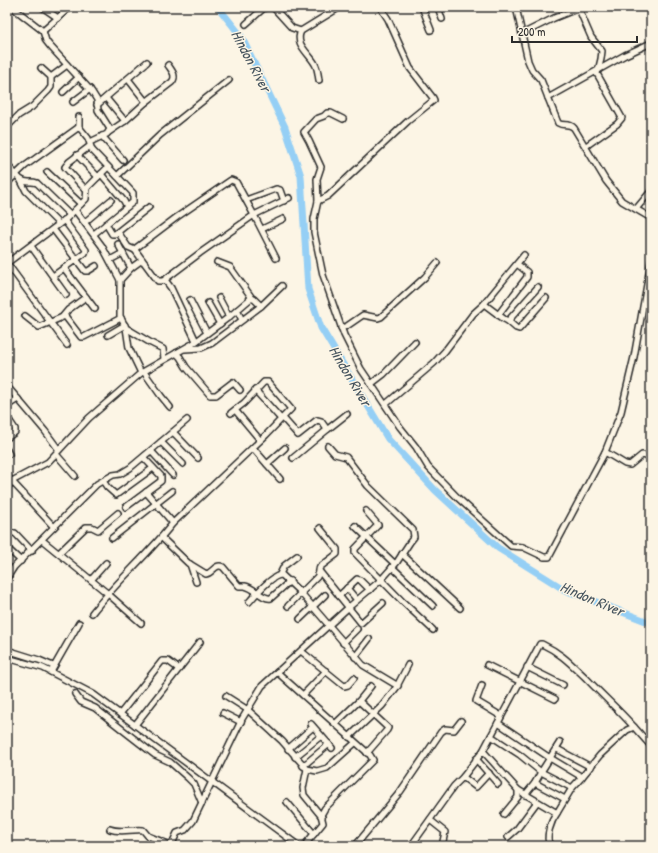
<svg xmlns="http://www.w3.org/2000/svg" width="658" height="853" font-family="'Patrick Hand',sans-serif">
  <rect width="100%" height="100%" fill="#fcf5e5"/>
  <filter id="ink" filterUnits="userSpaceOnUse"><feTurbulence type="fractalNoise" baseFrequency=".025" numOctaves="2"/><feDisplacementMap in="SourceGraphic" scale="8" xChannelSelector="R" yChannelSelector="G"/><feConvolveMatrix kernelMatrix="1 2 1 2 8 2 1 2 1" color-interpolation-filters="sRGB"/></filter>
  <g filter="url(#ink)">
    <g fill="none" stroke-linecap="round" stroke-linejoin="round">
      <polyline stroke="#95cff5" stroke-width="7" points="218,7 241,36 285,127 301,176 308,289 321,328 388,439 435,490 498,548 565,590 651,623"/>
      <defs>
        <g id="minor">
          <polyline points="12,7 43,31 46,41 50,46 92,92 97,100 98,110 110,129 107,134 90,142"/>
          <polyline points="42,7 58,18"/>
          <polyline points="273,7 292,28 301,31"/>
          <polyline points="422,7 431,30"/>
          <polyline points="438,7 442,19"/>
          <path d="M516,7L528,61L532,70L541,80L558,123C564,127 569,122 574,128L606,181L622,201L651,218"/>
          <polyline points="578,7 591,37 602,51 601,59 598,71"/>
          <polyline points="246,24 265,7"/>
          <polyline points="43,31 70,7"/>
          <polyline points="522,34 554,18 579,8"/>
          <polyline points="41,68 51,77 67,65"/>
          <polyline points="128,79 146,102"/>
          <path d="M319,80C318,75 318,69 315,64C309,53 294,44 301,31L340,7"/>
          <polyline points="63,92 79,77"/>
          <polyline points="106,98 125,121"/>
          <polyline points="548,98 625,55 651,43"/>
          <polyline points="73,102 90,89"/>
          <polyline points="97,105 147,62"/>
          <polyline points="79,117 79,127 88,138 92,150 117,176"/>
          <polyline points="343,119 331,113 327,113 324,116 316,119 304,132 309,141 321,167 317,179 318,201 314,219 314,232 323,275 344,335 361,369 400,427 416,447 428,467 458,498 511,546 523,547 544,557 549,557 605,452 621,412 634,357 651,262"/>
          <polyline points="7,127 19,115 32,107 48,91 51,87 51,77"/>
          <path d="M109,132L125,121L146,102L172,82C177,76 172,71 168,65"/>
          <polyline points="102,136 123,160"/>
          <polyline points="586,146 617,124 622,118 596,72"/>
          <polyline points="77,155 98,177"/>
          <polyline points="7,165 20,179 26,191 59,224"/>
          <polyline points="47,172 81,204"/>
          <polyline points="101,174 124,201 127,207"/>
          <path d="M20,179C29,185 29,180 37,183L70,215"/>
          <polyline points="7,183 25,166 79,127"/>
          <polyline points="86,190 65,167 69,162 90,146"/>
          <polyline points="246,200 276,189 280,190 284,201"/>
          <polyline points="318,201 328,196 408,121 434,100 433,98 410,68 388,19 380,7"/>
          <polyline points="636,209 651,191"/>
          <polyline points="75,210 102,246 120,280 120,316 126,328 129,348 141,373"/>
          <polyline points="85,222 111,200"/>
          <polyline points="106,224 112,234 115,234 149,207"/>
          <polyline points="53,229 85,271 88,271 96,266"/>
          <polyline points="262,229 283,219"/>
          <polyline points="118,232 128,247 135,250"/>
          <polyline points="94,234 133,202 133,193 117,176 160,135 229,80"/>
          <polyline points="118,244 131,268 120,280"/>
          <polyline points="31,246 66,295"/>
          <polyline points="276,258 254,215 236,182 231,180 177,217 136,248 135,250 158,281 163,281 200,253 254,215 289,198"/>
          <polyline points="110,260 123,253"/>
          <polyline points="217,262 230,267 252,298"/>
          <polyline points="7,263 66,219 86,199 87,188 108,167"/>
          <polyline points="7,263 67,345"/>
          <polyline points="64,268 95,309"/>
          <polyline points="131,268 142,260"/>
          <polyline points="53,276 85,253 86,250 64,220"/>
          <polyline points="165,280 171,288 196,341"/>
          <polyline points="219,298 229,317"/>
          <polyline points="190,300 207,333"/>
          <polyline points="208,303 220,324"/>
          <polyline points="484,304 504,319 508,321 538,287"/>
          <polyline points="237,310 242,320"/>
          <polyline points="498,315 527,277 527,272 517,264"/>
          <polyline points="25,316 39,327 65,316 81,337 84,337 121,318"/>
          <polyline points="63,316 68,310 86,297"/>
          <polyline points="508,321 516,328 519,329 546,298"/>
          <polyline points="126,328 151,343 163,349 164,359"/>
          <polyline points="341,328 347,326 363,315 378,318 381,317 425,277 437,263"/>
          <polyline points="108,335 125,325"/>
          <polyline points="185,349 201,348 212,343 261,306 282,286"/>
          <polyline points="176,353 180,357 186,367 210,395 216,395 233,382 240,390"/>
          <polyline points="144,372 161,396 170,407"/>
          <polyline points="371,384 384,374 415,342"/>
          <polyline points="7,386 45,431 59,450"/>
          <polyline points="255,390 281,419"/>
          <polyline points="386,404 434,363 445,351 473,314 484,304 524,255"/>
          <polyline points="7,406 18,399"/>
          <polyline points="235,410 260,440"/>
          <polyline points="7,417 15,429 15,432 7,438"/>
          <polyline points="283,418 298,435 317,420 321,421 326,428 328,429 347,414"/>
          <polyline points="173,432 198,458"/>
          <polyline points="161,442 183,464"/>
          <polyline points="253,448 280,479"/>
          <polyline points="7,450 9,454"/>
          <polyline points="151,451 173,475"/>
          <polyline points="605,452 625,464 630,465 642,455 651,457"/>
          <polyline points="56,454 75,476"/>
          <polyline points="293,458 328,429"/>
          <polyline points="267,464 285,448"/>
          <polyline points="7,476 54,527"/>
          <polyline points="12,481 48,462 89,418 141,373 194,343 229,317 250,299 254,299 261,306"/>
          <polyline points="103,481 107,487 116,495 153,468"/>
          <polyline points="146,492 173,523"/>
          <polyline points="126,507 161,481 161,476 144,458"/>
          <polyline points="366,511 378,525 355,549 355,553 403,602 433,630"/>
          <polyline points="355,526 395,564"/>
          <polyline points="7,536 11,533 15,533 32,551"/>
          <polyline points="112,538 172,491"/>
          <path d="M162,538L188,563L206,574C213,573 215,563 223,567L239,586C241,586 243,586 245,586C255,588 263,600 271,598L290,581"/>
          <polyline points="42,540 107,593 141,623"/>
          <polyline points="7,548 21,561"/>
          <polyline points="59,553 86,527 92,527 98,530 118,513"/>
          <polyline points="402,554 460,608"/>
          <polyline points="190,564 196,582"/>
          <polyline points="392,567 433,606"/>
          <polyline points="320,572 361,623 383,603"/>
          <polyline points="280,574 284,566 297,556"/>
          <polyline points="7,578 14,567 97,484 113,475 120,474 130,468 187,420"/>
          <polyline points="91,580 106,563"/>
          <polyline points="347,588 357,600"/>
          <polyline points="339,596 357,579 360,580 370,590"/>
          <path d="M249,602C255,595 273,574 282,575L301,593L363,665L398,686"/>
          <path d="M288,606L317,577C320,573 318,570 320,567L337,554V549L320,528"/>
          <path d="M92,613C117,581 148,555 173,523L266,435L291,409L268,382H264L244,403L231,413"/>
          <polyline points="300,619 325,595"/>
          <polyline points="343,643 357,629"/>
          <polyline points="7,650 39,660 53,666"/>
          <polyline points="301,651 344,686 348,685 354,678"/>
          <polyline points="355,657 369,639"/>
          <polyline points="7,658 43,668 93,694 299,846"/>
          <polyline points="487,665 555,699"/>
          <polyline points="527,667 563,685"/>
          <polyline points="51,672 79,623"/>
          <polyline points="277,672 370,755 373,760 325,808 321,815 323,823 304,846"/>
          <polyline points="482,685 476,701 501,716"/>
          <polyline points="75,694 81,702 95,708 128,734 155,755 170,762 188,778 194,784 202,803"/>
          <polyline points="303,695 326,671"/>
          <polyline points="226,696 248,710 282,741 307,769 317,771 327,768 355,743"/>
          <polyline points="359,701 388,728 387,730 367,753"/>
          <polyline points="223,713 241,722"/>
          <polyline points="120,714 162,661 168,661 179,669"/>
          <polyline points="336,723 359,701 371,686"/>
          <polyline points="498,723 550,758 582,777"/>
          <polyline points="311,724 332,748"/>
          <polyline points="135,725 200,642"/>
          <polyline points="491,736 520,755 541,772 572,788"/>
          <polyline points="349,737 382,706 396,688 408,665"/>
          <polyline points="288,749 313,727"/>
          <polyline points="557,749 591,767"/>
          <polyline points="483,751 518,790 518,797 504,814"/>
          <polyline points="295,757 321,736"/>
          <polyline points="476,759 498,784"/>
          <polyline points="303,766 329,744"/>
          <polyline points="307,769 303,788 304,795 322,817"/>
          <polyline points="463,777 476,787 489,773"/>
          <polyline points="535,783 565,799"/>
          <polyline points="518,790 557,813 572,788 582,777 600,755 627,730 634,727 651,746"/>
          <polyline points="525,795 535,783 541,772 560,742"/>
          <polyline points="287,802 314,834"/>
          <polyline points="430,820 445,832 442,846"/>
          <path d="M110,829C120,833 131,829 143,830L148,836L168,844H172L177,833L185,830L193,821L242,719L262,686L349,607L381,580L397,562L410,542L414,537L413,530L368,486L346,457L335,454L328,446"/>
          <polyline points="508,837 517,829 537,802"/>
          <polyline points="355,846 400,792 441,732 445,729 454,730 461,721"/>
          <path d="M411,846L454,786L463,777L483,751L540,644H542C561,653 571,664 586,678C602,695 619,710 634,727"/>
          <path d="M550,846C545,837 551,821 557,813"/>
        </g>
      </defs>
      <use href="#minor" stroke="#2b2b2b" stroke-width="8"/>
      <use href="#minor" stroke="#fcf5e5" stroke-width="5"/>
    </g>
  </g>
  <g text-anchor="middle" stroke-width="3" stroke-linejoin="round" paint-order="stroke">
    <g font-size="15" font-style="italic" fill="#46545e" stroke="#fcf5e5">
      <text transform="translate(251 61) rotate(62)" y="5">Hindon River</text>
      <text transform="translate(350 376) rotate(59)" y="5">Hindon River</text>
      <text transform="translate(592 599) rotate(23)" y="5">Hindon River</text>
    </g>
  </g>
  <rect width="658" height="853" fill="none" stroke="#fcf5e5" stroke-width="24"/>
  <rect x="12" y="12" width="634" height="829" fill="none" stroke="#2b2b2b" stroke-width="1.5" filter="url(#ink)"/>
  <path d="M512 36v6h125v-6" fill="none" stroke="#2b2b2b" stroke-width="2"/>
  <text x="518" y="36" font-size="12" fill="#2b2b2b" stroke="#fcf5e5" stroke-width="3" paint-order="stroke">200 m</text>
</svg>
